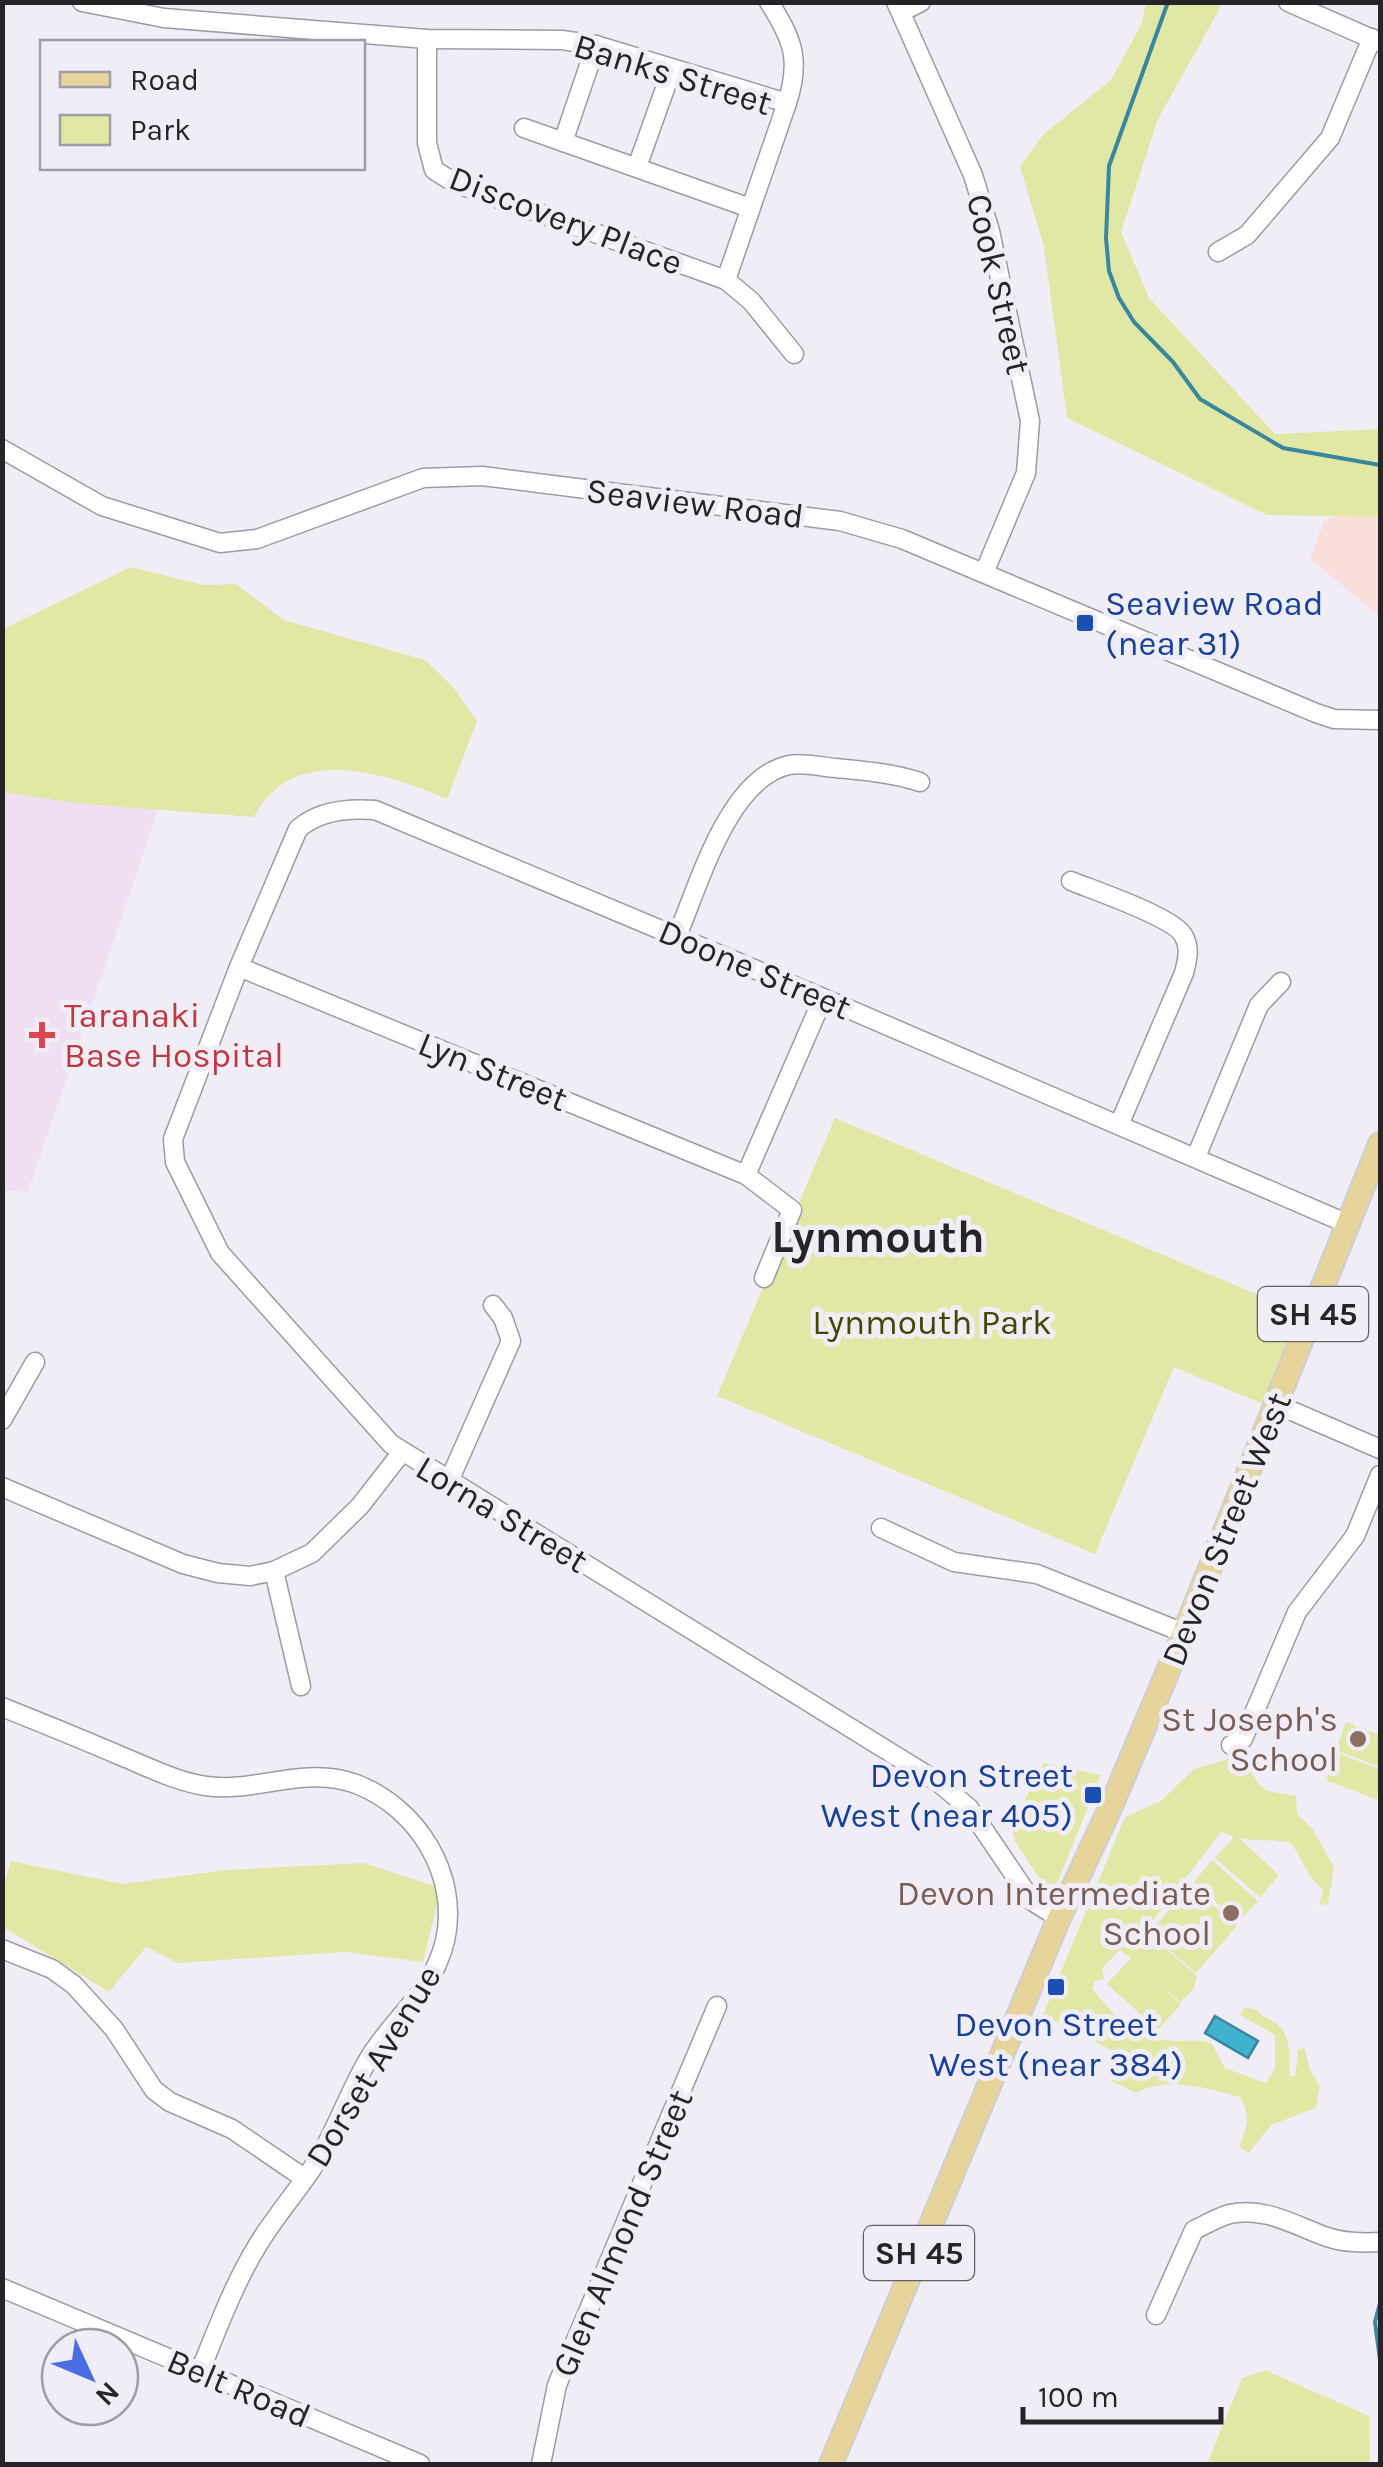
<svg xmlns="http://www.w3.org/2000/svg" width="1383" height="2467" font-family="Karla,sans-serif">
  <rect width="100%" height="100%" fill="#f1edf7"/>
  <polygon fill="#f9dedc" points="1380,505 1380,616 1310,559 1324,521 1349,511"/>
  <polygon fill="#f0dff1" points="2,763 158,810 28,1192 3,1190"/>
  <g fill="#e1e8a5">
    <polygon points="1146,3 1220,3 1219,10 1158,119 1121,232 1149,298 1275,434 1380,429 1380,517 1267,515 1067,418 1044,247 1020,166 1044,134 1111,80 1141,25"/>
    <path d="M131,567L203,585L236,584L284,620L425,660L453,687L477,721L447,799C387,773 292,742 254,817L82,804L3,792V629Z"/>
    <polygon points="835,1118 1302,1313 1263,1404 1174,1367 1095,1554 717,1396"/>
    <polygon points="1346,1722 1380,1735 1380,1767 1336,1750"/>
    <polygon points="1337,1753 1380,1769 1377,1800 1326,1780"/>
    <path d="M1231,1758L1251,1769L1256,1781L1267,1791L1296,1796L1297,1814L1312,1828L1334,1867L1328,1904L1319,1905L1323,1890C1307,1876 1303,1861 1291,1843C1273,1838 1257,1842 1239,1838L1279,1875L1260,1897L1215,1858L1234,1837L1221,1832L1145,1931L1197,1976L1194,1988L1181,2002L1158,1983L1181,2004L1158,2030L1107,1984L1131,1958L1120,1950L1102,1968L1104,1978L1094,1982L1092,1988C1113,2016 1135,2038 1172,2041C1187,2042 1197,2038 1212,2044L1225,2068L1266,2083L1275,2068V2035L1240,2015L1245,2007L1257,2010C1264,2019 1270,2018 1278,2025C1293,2038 1288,2059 1290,2076L1295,2077L1298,2050L1304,2047L1310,2070L1320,2087L1316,2108L1271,2125L1249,2153L1239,2147C1247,2129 1251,2115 1240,2097C1207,2088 1167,2076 1136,2093L1111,2081L1134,2067L1127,2058L1043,2015L1125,1817L1161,1801L1194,1769Z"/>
    <polygon points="1044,1763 1101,1775 1054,1891 1049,1893 1016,1843 1011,1826"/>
    <polygon points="1212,1860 1258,1901 1238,1922 1194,1882"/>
    <polygon points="11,1861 122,1884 226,1870 363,1863 441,1888 423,1962 345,1952 178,1963 146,1947 109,1992 3,1927 2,1890"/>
    <polygon points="1190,1885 1237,1926 1196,1973 1149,1933"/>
    <polygon points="1265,2370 1369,2416 1370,2464 1207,2464 1242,2378"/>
  </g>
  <polygon fill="#40b2d0" stroke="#38879e" stroke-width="2.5" points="1215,2016 1258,2041 1248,2058 1205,2033"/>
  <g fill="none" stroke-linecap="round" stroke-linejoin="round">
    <g stroke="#38879e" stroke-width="4">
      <polyline points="1168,2 1109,166 1106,238 1109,271 1119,298 1134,322 1173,362 1200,399 1283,448 1380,465"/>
      <polyline points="1380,2303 1375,2322 1380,2360"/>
    </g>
    <defs>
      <g id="minor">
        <polyline points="82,2 164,18 427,39 562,40 596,45 787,103 726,280"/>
        <path d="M769,2C793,40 801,60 787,103"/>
        <polyline points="896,2 973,175 990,231 1030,421 1026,473 984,573"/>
        <polyline points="1288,2 1379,42"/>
        <polyline points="901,12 921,2"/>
        <polyline points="427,39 427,143 434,170 455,183 726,280 751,301 794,354"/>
        <polyline points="524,128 750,208"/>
        <polyline points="563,142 596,45"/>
        <polyline points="637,167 672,69"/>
        <polyline points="1218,252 1247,235 1330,138 1372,38"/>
        <polyline points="2,449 102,506 220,543 257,539 423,478 482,476 840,521 902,539 1316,713 1334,719 1380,720"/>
        <path d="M1071,881C1093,890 1173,917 1183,935C1191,948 1187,961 1184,973L1119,1125"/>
        <path d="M677,936C699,885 728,778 789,765C803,762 822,767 836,768C865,771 892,773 920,782"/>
        <polyline points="239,967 746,1175 792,1210 764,1278"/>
        <polyline points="1196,1157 1259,1005 1281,982"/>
        <polyline points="746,1175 823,998"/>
        <polyline points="1278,1405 1380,1449"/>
        <polyline points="2,1420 35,1362"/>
        <polyline points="449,1481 511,1341 503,1318 493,1305"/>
        <polyline points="2,1487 183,1564 218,1573 250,1576 274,1571 312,1553 360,1506 402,1452"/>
        <polyline points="881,1528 954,1562 1037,1574 1184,1633"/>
        <polyline points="274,1571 301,1686"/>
        <path d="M2,1707C42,1723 82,1739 121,1756C148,1767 177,1782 206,1786C257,1793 305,1765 356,1784C417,1807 460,1875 445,1941C432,1994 394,2016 368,2060C349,2092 337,2129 317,2161C298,2191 274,2217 256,2248C233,2286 217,2330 200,2371"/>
        <polyline points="1231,1745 1243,1739 1297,1612 1355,1536 1380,1475"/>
        <path d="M1059,1918L1032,1901L969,1808L938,1782L391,1444L220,1253L175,1162L173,1139L239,967L298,829C318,811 349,808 375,810L823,998L1348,1224"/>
        <polyline points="2,1949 52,1969 74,1985 114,2029 154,2090 170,2102 232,2129 304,2178"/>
        <polyline points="2,2288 420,2464"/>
        <path d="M1156,2315L1194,2230C1205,2225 1218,2217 1230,2214C1264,2206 1296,2226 1327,2237C1345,2243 1362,2243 1380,2242"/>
        <polyline points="541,2464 557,2385 717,2006"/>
      </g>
      <polyline id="major" points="831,2464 1059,1918 1112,1804 1184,1633 1380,1144"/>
    </defs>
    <use href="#minor" stroke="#9e9aa3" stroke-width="21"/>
    <use href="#major" stroke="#cfcfd0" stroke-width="26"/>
    <use href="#minor" stroke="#fff" stroke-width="18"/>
    <use href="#major" stroke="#e6d49b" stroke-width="22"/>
  </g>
  <g fill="#1a4fb4" stroke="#f1edf7" stroke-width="4">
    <rect x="1075" y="613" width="20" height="20" rx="5"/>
    <rect x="1083" y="1785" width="20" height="20" rx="5"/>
    <rect x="1046" y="1977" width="20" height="20" rx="5"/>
  </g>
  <path fill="#e0444e" stroke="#f1edf7" stroke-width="4" d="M37 1020h10v10h10v10h-10v10h-10v-10h-10v-10h10z"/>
  <g fill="#8d6e63" stroke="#f1edf7" stroke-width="4">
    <circle cx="1358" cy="1739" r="10"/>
    <circle cx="1231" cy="1913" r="10"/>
  </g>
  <g text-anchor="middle" stroke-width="10" stroke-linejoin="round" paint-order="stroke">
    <g fill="#f1edf7" stroke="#636066" stroke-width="2.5">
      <rect x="1258" y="1287" width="110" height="54" rx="8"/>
      <rect x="864" y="2226" width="110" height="54" rx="8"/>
    </g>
    <g font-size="32" font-weight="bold" fill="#262428">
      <text x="1313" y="1325">SH 45</text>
      <text x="919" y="2264">SH 45</text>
    </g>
    <g font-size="35" fill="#262428" stroke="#f1edf7">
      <text transform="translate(673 74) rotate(17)" y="12">Banks Street</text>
      <text transform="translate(566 220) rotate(21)" y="12">Discovery Place</text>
      <text transform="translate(999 284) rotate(77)" y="12">Cook Street</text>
      <text transform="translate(695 503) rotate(7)" y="12">Seaview Road</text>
      <text transform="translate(755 969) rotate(23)" y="12">Doone Street</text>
      <text transform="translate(493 1071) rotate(22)" y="12">Lyn Street</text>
      <text transform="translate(502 1514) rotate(31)" y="12">Lorna Street</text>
      <text transform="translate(1226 1529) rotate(-68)" y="12">Devon Street West</text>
      <text transform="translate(373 2066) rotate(-59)" y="12">Dorset Avenue</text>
      <text transform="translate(622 2233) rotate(-67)" y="12">Glen Almond Street</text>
      <text transform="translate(239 2388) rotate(23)" y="12">Belt Road</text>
    </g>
    <g font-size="35" fill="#164399" stroke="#f1edf7" text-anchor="start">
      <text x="1105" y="615">Seaview Road<tspan x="1105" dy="40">(near 31)</tspan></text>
      <text x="1073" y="1787" text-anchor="end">Devon Street<tspan x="1073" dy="40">West (near 405)</tspan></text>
      <text x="1056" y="2036" text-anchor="middle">Devon Street<tspan x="1056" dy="40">West (near 384)</tspan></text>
    </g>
    <g font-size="35" fill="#be3a42" stroke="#f1edf7" text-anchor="start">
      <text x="64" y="1027">Taranaki<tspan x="64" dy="40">Base Hospital</tspan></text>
    </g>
    <g font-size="35" fill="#434702" stroke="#f1edf7">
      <text x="932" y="1334">Lynmouth Park</text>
    </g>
    <g font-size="35" fill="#785e54" stroke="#f1edf7" text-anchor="end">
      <text x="1338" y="1731">St Joseph's<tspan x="1338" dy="40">School</tspan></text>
      <text x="1211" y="1905">Devon Intermediate<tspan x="1211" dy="40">School</tspan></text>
    </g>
    <g font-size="45" font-weight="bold" fill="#262428" stroke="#f1edf7">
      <text x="878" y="1252">Lynmouth</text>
    </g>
  </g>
  <rect width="1383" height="2467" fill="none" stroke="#262428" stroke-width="10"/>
  <rect x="40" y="40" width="325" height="130" fill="#f1edf7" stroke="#a09da4" stroke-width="2.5"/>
  <rect x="60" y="72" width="50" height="15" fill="#e6d49b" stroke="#a09da4" stroke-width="2.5"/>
  <text x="130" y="90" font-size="30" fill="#262428">Road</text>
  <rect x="60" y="115" width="50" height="30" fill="#e1e8a5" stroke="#a09da4" stroke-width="2.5"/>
  <text x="130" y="140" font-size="30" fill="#262428">Park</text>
  <g transform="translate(90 2377) rotate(134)"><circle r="48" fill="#f1edf7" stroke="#a09da4" stroke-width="2.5"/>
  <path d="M0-8L18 38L0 25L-18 38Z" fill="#486ee1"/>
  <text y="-15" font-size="28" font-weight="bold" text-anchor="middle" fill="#262428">N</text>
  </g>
  <path d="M1023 2407v15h198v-15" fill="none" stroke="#262428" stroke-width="5"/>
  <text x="1038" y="2407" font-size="30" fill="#262428" stroke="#f1edf7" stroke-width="8" paint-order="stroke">100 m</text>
</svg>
